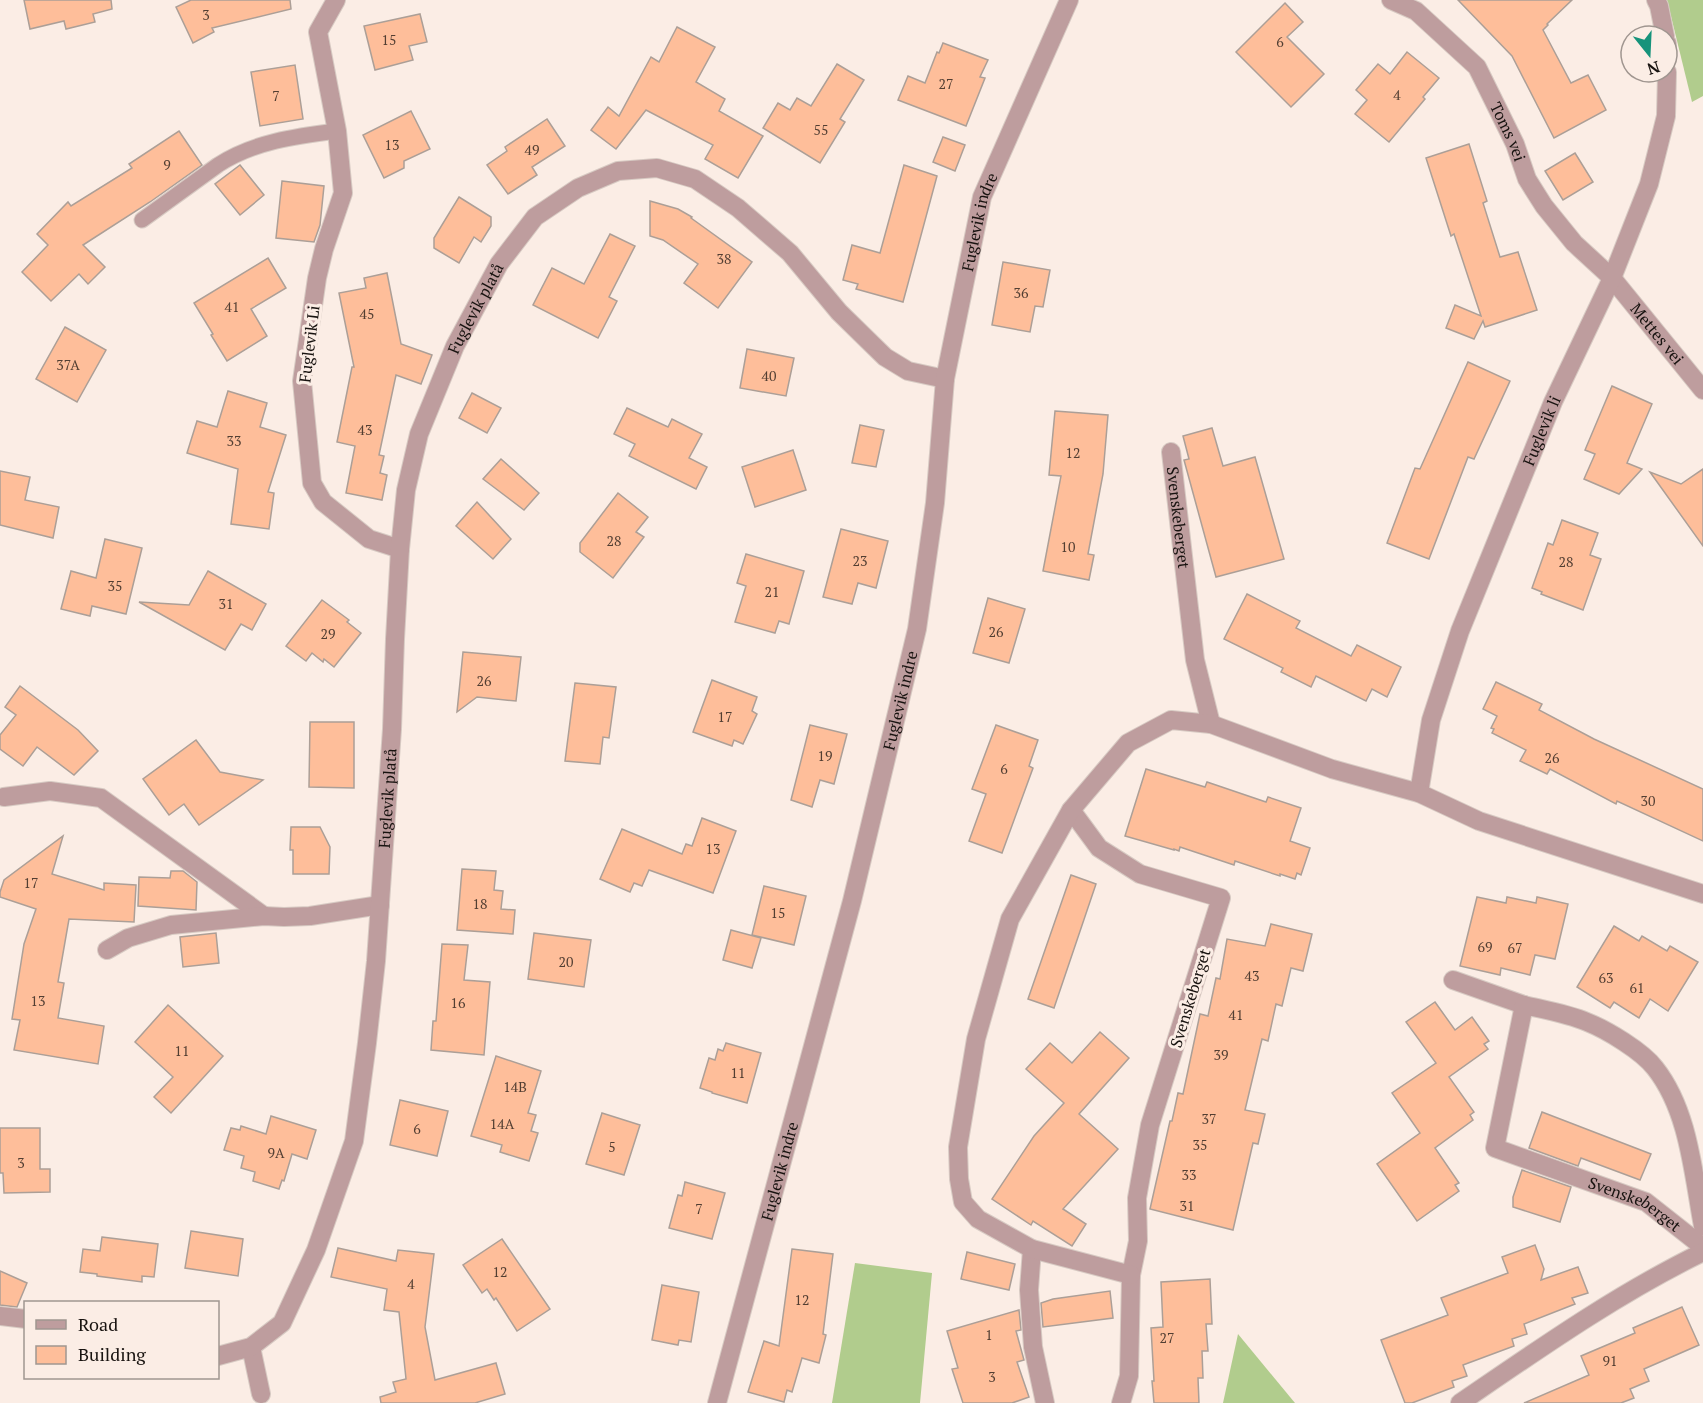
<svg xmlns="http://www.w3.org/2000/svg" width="1703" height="1403" font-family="'PT Serif',serif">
  <rect width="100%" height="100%" fill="#fbede5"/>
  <g fill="#b1cc8d">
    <polygon points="1667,0 1703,0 1703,96 1692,102"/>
    <polygon points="855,1263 932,1273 920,1403 832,1403"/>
    <polygon points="1238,1334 1295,1403 1223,1403"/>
  </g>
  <g fill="#febe9a" stroke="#ac9f97" stroke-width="1.5">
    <polygon points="24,0 111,0 112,9 93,14 95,22 66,29 64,21 30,29"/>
    <polygon points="191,0 290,0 291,9 212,28 214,32 193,43 176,7"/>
    <polygon points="1458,0 1572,0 1547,24 1548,25 1543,30 1571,83 1588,75 1606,110 1554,138 1512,56"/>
    <polygon points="1285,3 1303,22 1287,37 1324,74 1291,107 1236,52"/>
    <polygon points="420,14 427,42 409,46 413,60 375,70 364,26"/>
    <polygon points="677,27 715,47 696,82 725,99 719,111 763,136 738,178 705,159 713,145 646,110 616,149 591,130 608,107 619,116 651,57 659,62"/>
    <polygon points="943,43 988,60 980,77 985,78 966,126 898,100 908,76 925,83 937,52 939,53"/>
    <polygon points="1407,52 1439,78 1423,97 1425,99 1389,142 1355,114 1367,100 1356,90 1378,64 1390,74"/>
    <polygon points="837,64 864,80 840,119 845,122 820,163 763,128 778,103 790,110 797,98 811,106"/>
    <polygon points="295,65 303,119 260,126 251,72"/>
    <polygon points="411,111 430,149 404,161 404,168 384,178 363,135"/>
    <polygon points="547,119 565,146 532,167 537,175 508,194 487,165 507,151 505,147"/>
    <polygon points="179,131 202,165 150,202 83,245 105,267 88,284 79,274 51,301 22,272 48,245 37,234 68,202 71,206 132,168 129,164"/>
    <polygon points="943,137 965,145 955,171 933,162"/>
    <polygon points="1469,144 1487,201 1483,203 1500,257 1518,252 1537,310 1485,327 1483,321 1474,339 1446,328 1455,305 1481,316 1454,234 1451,236 1426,158"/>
    <polygon points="1575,153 1593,182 1563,200 1545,171"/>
    <polygon points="240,165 264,195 240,215 215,184"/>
    <polygon points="904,165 937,176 903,302 856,289 858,284 843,280 852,245 880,253"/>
    <polygon points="282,181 324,186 320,225 314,242 276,238"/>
    <polygon points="459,197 491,217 491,226 481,242 474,237 459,263 434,248 434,238"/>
    <polygon points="650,201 678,209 692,217 691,218 752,262 718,308 684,283 698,264 663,240 650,236"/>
    <polygon points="610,234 635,246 609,297 617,301 598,338 533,305 552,268 584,284"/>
    <polygon points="268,258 286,288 251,309 267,336 227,361 211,335 213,334 194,303"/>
    <polygon points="1003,262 1050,270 1043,307 1035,306 1030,332 992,325"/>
    <polygon points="387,273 401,344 432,355 421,384 396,375 379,455 384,456 380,473 387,475 382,500 346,493 355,446 337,442 352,367 354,367 339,293 366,288 364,278"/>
    <polygon points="65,327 106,350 77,402 36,379"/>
    <polygon points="747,349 794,358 786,396 740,388"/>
    <polygon points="1468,362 1510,381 1474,459 1468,457 1429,559 1387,543 1415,468 1420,469"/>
    <polygon points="1612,386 1652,404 1627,463 1642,469 1619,494 1584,479 1595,454 1585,450"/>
    <polygon points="228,391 267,403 260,427 286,435 268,492 274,493 269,529 231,524 238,469 187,453 197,421 217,427"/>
    <polygon points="472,393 501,408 487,433 459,418"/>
    <polygon points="627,408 668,427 672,419 702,434 689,458 707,467 696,489 629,456 635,444 614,434"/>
    <polygon points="1055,411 1108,415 1103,474 1088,554 1094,555 1089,580 1043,571 1061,476 1049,475"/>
    <polygon points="860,425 884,430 876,467 852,463"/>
    <polygon points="1212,428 1223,466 1255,457 1284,559 1216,577 1184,460 1189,459 1183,436"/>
    <polygon points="793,450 806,490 755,507 742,467"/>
    <polygon points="501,459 539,493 524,510 483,479"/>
    <polygon points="1703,469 1703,546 1650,472 1681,484"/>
    <polygon points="0,471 30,477 25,500 59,507 53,538 0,525"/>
    <polygon points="618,493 648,517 636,532 644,537 613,578 580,552 580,543"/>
    <polygon points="477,502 511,539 493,559 456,526"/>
    <polygon points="1562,520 1598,533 1590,555 1601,559 1583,610 1541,594 1542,592 1532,588 1548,543 1553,545"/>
    <polygon points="841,529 888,541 876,588 858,583 852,604 823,597"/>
    <polygon points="105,539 142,548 126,614 92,606 90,616 61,609 71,571 96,578"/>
    <polygon points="746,554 804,571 789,624 779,621 775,633 735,622 746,586 737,583"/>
    <polygon points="208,571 266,604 252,630 241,624 225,650 139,602 189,605"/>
    <polygon points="1247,594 1300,621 1296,628 1351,656 1357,645 1401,667 1387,697 1372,689 1366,701 1316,676 1311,687 1281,672 1283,668 1224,639"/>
    <polygon points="988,598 1025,609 1009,663 973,653"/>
    <polygon points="322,600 349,620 347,622 361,633 334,667 324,659 323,662 312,653 306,661 286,646"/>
    <polygon points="463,652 521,657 516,701 477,697 457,712"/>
    <polygon points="712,680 757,697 752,711 757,714 743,744 734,740 732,746 693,732"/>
    <polygon points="1496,682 1542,704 1539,710 1594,739 1703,789 1703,841 1617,801 1616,804 1550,769 1547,774 1520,761 1526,750 1492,733 1494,729 1491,728 1497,716 1483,709"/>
    <polygon points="575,683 616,687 609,738 603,737 600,764 565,761"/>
    <polygon points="20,686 78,730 98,751 74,775 37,747 23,766 0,749 0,735 16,715 5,707"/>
    <polygon points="310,722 354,722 354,788 309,787"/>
    <polygon points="810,725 847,734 834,784 820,780 812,807 791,800"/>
    <polygon points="996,725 1038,740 1029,766 1033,768 1002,853 969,841 986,794 972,789"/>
    <polygon points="196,740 220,772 263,780 199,825 184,804 169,815 143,779"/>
    <polygon points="1146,769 1205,787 1207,782 1266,802 1268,797 1301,808 1290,841 1310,848 1301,875 1297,873 1295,879 1280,874 1280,876 1235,861 1234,865 1180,847 1179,851 1174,849 1174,850 1125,836"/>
    <polygon points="702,818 736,831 713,893 649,870 642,886 634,883 630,892 600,879 622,829 682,854 686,844 692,846"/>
    <polygon points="291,827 320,827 330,847 329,874 293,874 293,850 290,850"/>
    <polygon points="63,836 52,874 104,890 104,883 136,885 134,922 69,919 58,982 64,983 58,1018 104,1026 98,1064 14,1050 20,1020 12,1019 24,944 36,909 0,897 0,892 4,880"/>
    <polygon points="462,869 496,871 494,890 503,891 501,909 515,910 513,934 457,930"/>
    <polygon points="171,871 183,871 197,882 196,910 138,906 139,877 170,878"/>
    <polygon points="1071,875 1096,884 1054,1008 1028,999"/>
    <polygon points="764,886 806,896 794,945 752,935"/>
    <polygon points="1477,897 1506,903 1507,897 1536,903 1537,897 1568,904 1555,959 1535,955 1530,975 1501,968 1500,975 1460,966"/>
    <polygon points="1271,924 1312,934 1303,971 1291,968 1282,1006 1276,1004 1268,1041 1262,1039 1245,1110 1265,1114 1258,1144 1253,1143 1233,1230 1150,1209 1170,1121 1172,1121 1178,1093 1183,1094 1200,1014 1208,1016 1216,978 1220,979 1227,939 1265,946"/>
    <polygon points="1614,926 1639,941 1642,936 1667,951 1670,946 1698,962 1668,1011 1650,999 1639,1018 1614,1002 1610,1008 1577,987"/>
    <polygon points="731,930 761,938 752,968 723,960"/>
    <polygon points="216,933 219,963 183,967 180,937"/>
    <polygon points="534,933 591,940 584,987 528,979"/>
    <polygon points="442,944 468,945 464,980 490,982 484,1055 431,1050 433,1021 436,1021"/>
    <polygon points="1435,1002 1455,1030 1472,1017 1489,1041 1484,1044 1488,1049 1449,1077 1474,1112 1470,1115 1473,1120 1435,1148 1459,1183 1455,1185 1459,1191 1417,1221 1377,1164 1420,1133 1392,1093 1436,1063 1406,1022"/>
    <polygon points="168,1005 223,1056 171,1113 154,1097 173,1077 135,1042"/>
    <polygon points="1100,1032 1129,1058 1079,1114 1118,1149 1063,1209 1086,1224 1072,1246 1033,1221 1031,1225 992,1199 1034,1136 1064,1103 1026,1069 1050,1043 1072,1063"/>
    <polygon points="726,1043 761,1053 747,1103 712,1093 712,1092 700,1088 709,1058 715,1060 718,1049 723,1051"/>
    <polygon points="496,1056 541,1071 528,1113 536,1115 531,1131 538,1133 529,1161 500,1152 502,1145 471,1136"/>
    <polygon points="400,1100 448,1111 437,1156 390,1145"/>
    <polygon points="1542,1112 1651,1154 1640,1180 1581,1158 1578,1166 1529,1148"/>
    <polygon points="602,1113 640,1125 624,1175 586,1164"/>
    <polygon points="271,1116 316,1130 307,1159 292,1154 284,1181 282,1180 279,1189 253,1181 255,1172 241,1168 244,1156 224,1150 231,1128 240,1130 241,1126 266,1134"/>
    <polygon points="0,1128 40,1128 40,1169 50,1169 50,1192 4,1193 3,1173 0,1173"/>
    <polygon points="1522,1170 1571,1187 1560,1222 1513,1207 1513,1197"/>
    <polygon points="685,1182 725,1193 712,1239 669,1228 678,1195 682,1196"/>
    <polygon points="191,1231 243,1239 238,1276 185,1268"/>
    <polygon points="102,1237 158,1244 154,1277 142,1276 142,1282 97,1276 97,1274 80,1272 83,1249 100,1251"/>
    <polygon points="502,1239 550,1309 517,1331 496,1298 494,1300 487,1289 482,1293 463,1265"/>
    <polygon points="1535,1245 1544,1269 1541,1280 1578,1267 1588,1293 1572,1298 1575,1304 1524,1324 1527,1334 1512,1339 1514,1346 1463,1365 1467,1376 1452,1381 1454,1387 1412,1403 1405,1403 1381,1340 1448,1315 1441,1298 1508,1273 1502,1257"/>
    <polygon points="338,1248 396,1261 398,1250 434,1254 425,1327 435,1380 496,1363 505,1394 475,1403 381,1403 380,1397 396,1392 393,1382 406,1379 399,1312 384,1310 387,1289 331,1277"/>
    <polygon points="792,1249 833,1254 823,1334 826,1335 819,1363 802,1358 792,1392 787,1390 784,1402 748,1392 764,1341 779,1346"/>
    <polygon points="967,1252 1015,1264 1009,1290 961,1279"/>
    <polygon points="0,1271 27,1283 17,1307 0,1305"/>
    <polygon points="1210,1279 1212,1324 1206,1324 1208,1351 1202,1351 1203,1378 1198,1378 1199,1403 1154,1403 1152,1381 1154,1381 1151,1328 1163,1327 1161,1282"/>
    <polygon points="662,1285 699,1292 691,1342 679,1340 678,1345 652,1340"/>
    <polygon points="1110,1291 1113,1318 1043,1327 1041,1303 1053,1299"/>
    <polygon points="1682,1307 1699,1345 1644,1369 1649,1381 1630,1389 1634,1398 1621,1403 1524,1403 1589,1375 1581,1356 1635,1333 1633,1328"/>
    <polygon points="1019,1310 1021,1330 1016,1331 1024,1360 1017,1362 1029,1397 1012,1403 963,1403 952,1369 958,1368 947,1331"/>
  </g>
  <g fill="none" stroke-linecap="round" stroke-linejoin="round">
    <defs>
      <path id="service" d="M142,220L218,165C253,142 296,136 337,131"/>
      <g id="minor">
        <polyline points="336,0 318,32 337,131 343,193 324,249 317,278 302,381 312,483 323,502 369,539 400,549"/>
        <path id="s1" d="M1391,0L1416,11L1477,67L1515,144L1527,179L1544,206L1574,243L1612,278L1703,390"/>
        <polyline points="1656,0 1659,6 1665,36"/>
        <polyline points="1667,43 1667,57"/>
        <path id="s2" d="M1171,452L1195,660L1211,724"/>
        <path id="s3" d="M1419,793L1431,720L1460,631L1553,402L1612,278L1649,184L1666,116L1667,72"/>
        <polyline points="4,797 50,791 101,798 264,916"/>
        <polyline points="1071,810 1099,848 1140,874 1221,898 1150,1125 1137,1198 1138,1241 1131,1275 1129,1376 1121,1403"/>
        <polyline points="107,950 128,938 171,925 264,916 284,917 310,916 380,905"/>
        <polyline points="1453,980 1524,1005"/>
        <path id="s4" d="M1703,1226C1693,1173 1689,1111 1655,1068C1642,1051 1607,1030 1587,1022C1568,1014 1545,1010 1524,1005L1495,1148L1646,1202L1703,1247"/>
        <polyline points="1032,1249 1029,1290 1033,1347 1045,1403"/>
        <polyline points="1131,1275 1032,1249 978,1219 963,1202 959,1179 958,1147 976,1039 1010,919 1071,810 1128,743 1171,720 1211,724 1332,769 1419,793 1479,821 1703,894"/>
        <polyline points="0,1316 26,1319"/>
        <polyline points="251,1347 261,1394"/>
        <path id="s5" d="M218,1356L251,1347L282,1323L316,1250L354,1141L367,1043L376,961L392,729L395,639L400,549L406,490L419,434L455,346L499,264L535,217L578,188L618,171L657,168L695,179L738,208L790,253L839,312L885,357L908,371L945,379"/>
        <path id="s6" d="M717,1403L852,901L917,629L935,503L945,379L982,197L1069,0"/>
        <path d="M1460,1403C1539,1349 1617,1294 1703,1252"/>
      </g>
    </defs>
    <use href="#service" stroke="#d7cac3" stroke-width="17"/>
    <use href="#minor" stroke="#d7cac3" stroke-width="20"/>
    <use href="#service" stroke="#be9d9e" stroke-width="15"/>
    <use href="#minor" stroke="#be9d9e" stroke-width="18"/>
  </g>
  <g text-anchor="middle" stroke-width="6" stroke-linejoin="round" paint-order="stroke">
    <g font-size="14" fill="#523e32">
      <text x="206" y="20">3</text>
      <text x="389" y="45">15</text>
      <text x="1280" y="47">6</text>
      <text x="946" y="89">27</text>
      <text x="1397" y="100">4</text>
      <text x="276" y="101">7</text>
      <text x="821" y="135">55</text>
      <text x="392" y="150">13</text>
      <text x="532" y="155">49</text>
      <text x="167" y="170">9</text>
      <text x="724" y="264">38</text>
      <text x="1021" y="298">36</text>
      <text x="232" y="312">41</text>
      <text x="367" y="319">45</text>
      <text x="68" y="370">37A</text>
      <text x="769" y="381">40</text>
      <text x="365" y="435">43</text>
      <text x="234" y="446">33</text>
      <text x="1073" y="458">12</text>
      <text x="614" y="546">28</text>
      <text x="1068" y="552">10</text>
      <text x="860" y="566">23</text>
      <text x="1566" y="567">28</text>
      <text x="115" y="591">35</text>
      <text x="772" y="597">21</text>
      <text x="226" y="609">31</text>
      <text x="996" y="637">26</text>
      <text x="328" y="639">29</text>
      <text x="484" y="686">26</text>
      <text x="725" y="722">17</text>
      <text x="825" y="761">19</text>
      <text x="1552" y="763">26</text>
      <text x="1004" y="774">6</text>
      <text x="1648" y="806">30</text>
      <text x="713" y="854">13</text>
      <text x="31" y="888">17</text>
      <text x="480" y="909">18</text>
      <text x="778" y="918">15</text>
      <text x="1485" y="952">69</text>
      <text x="1515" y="953">67</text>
      <text x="566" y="967">20</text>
      <text x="1252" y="981">43</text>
      <text x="1606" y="983">63</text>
      <text x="1637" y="993">61</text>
      <text x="38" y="1006">13</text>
      <text x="458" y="1008">16</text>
      <text x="1236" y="1020">41</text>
      <text x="182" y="1056">11</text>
      <text x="1221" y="1060">39</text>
      <text x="738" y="1078">11</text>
      <text x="515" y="1092">14B</text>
      <text x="1209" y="1124">37</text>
      <text x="502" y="1129">14A</text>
      <text x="417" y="1134">6</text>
      <text x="1200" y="1150">35</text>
      <text x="612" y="1152">5</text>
      <text x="276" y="1158">9A</text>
      <text x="21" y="1168">3</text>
      <text x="1189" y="1180">33</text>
      <text x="1187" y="1211">31</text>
      <text x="699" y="1214">7</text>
      <text x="500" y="1277">12</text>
      <text x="411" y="1289">4</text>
      <text x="802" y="1305">12</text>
      <text x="989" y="1340">1</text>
      <text x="1167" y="1343">27</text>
      <text x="1610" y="1366">91</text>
      <text x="992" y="1382">3</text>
    </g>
    <g font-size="16" fill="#181310" stroke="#fbede5">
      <text dy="6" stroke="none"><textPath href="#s1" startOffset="182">Toms vei</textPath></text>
      <text dy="6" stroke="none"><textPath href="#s6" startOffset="1212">Fuglevik indre</textPath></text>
      <text dy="6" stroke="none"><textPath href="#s5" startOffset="1118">Fuglevik platå</textPath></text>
      <text dy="6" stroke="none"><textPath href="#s1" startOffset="436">Mettes vei</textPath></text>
      <text transform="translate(309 344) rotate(-83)" y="6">Fuglevik Li</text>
      <text dy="6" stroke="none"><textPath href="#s3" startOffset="384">Fuglevik li</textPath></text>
      <text dy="6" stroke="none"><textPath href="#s2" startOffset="66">Svenskeberget</textPath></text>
      <text dy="6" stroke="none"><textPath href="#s6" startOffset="726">Fuglevik indre</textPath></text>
      <text dy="6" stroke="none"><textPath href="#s5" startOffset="614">Fuglevik platå</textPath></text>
      <text transform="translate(1190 998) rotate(-73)" y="6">Svenskeberget</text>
      <text dy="6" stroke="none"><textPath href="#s6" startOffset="240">Fuglevik indre</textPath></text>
      <text dy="6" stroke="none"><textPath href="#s4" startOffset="612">Svenskeberget</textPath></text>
    </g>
  </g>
  <rect x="24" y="1301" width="195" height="78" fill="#fbede5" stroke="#a09690" stroke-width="1.5"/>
  <rect x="36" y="1320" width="30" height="9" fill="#be9d9e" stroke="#a09690" stroke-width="1.5"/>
  <text x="78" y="1331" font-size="18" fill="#181310">Road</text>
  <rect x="36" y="1346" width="30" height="18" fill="#febe9a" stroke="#a09690" stroke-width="1.5"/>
  <text x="78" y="1361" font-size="18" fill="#181310">Building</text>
  <g transform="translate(1649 54) rotate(162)"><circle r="28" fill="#fbede5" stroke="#a09690" stroke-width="1.5"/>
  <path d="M0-4.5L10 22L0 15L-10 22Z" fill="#16937b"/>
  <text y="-9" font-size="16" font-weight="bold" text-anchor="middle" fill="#181310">N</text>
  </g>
</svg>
